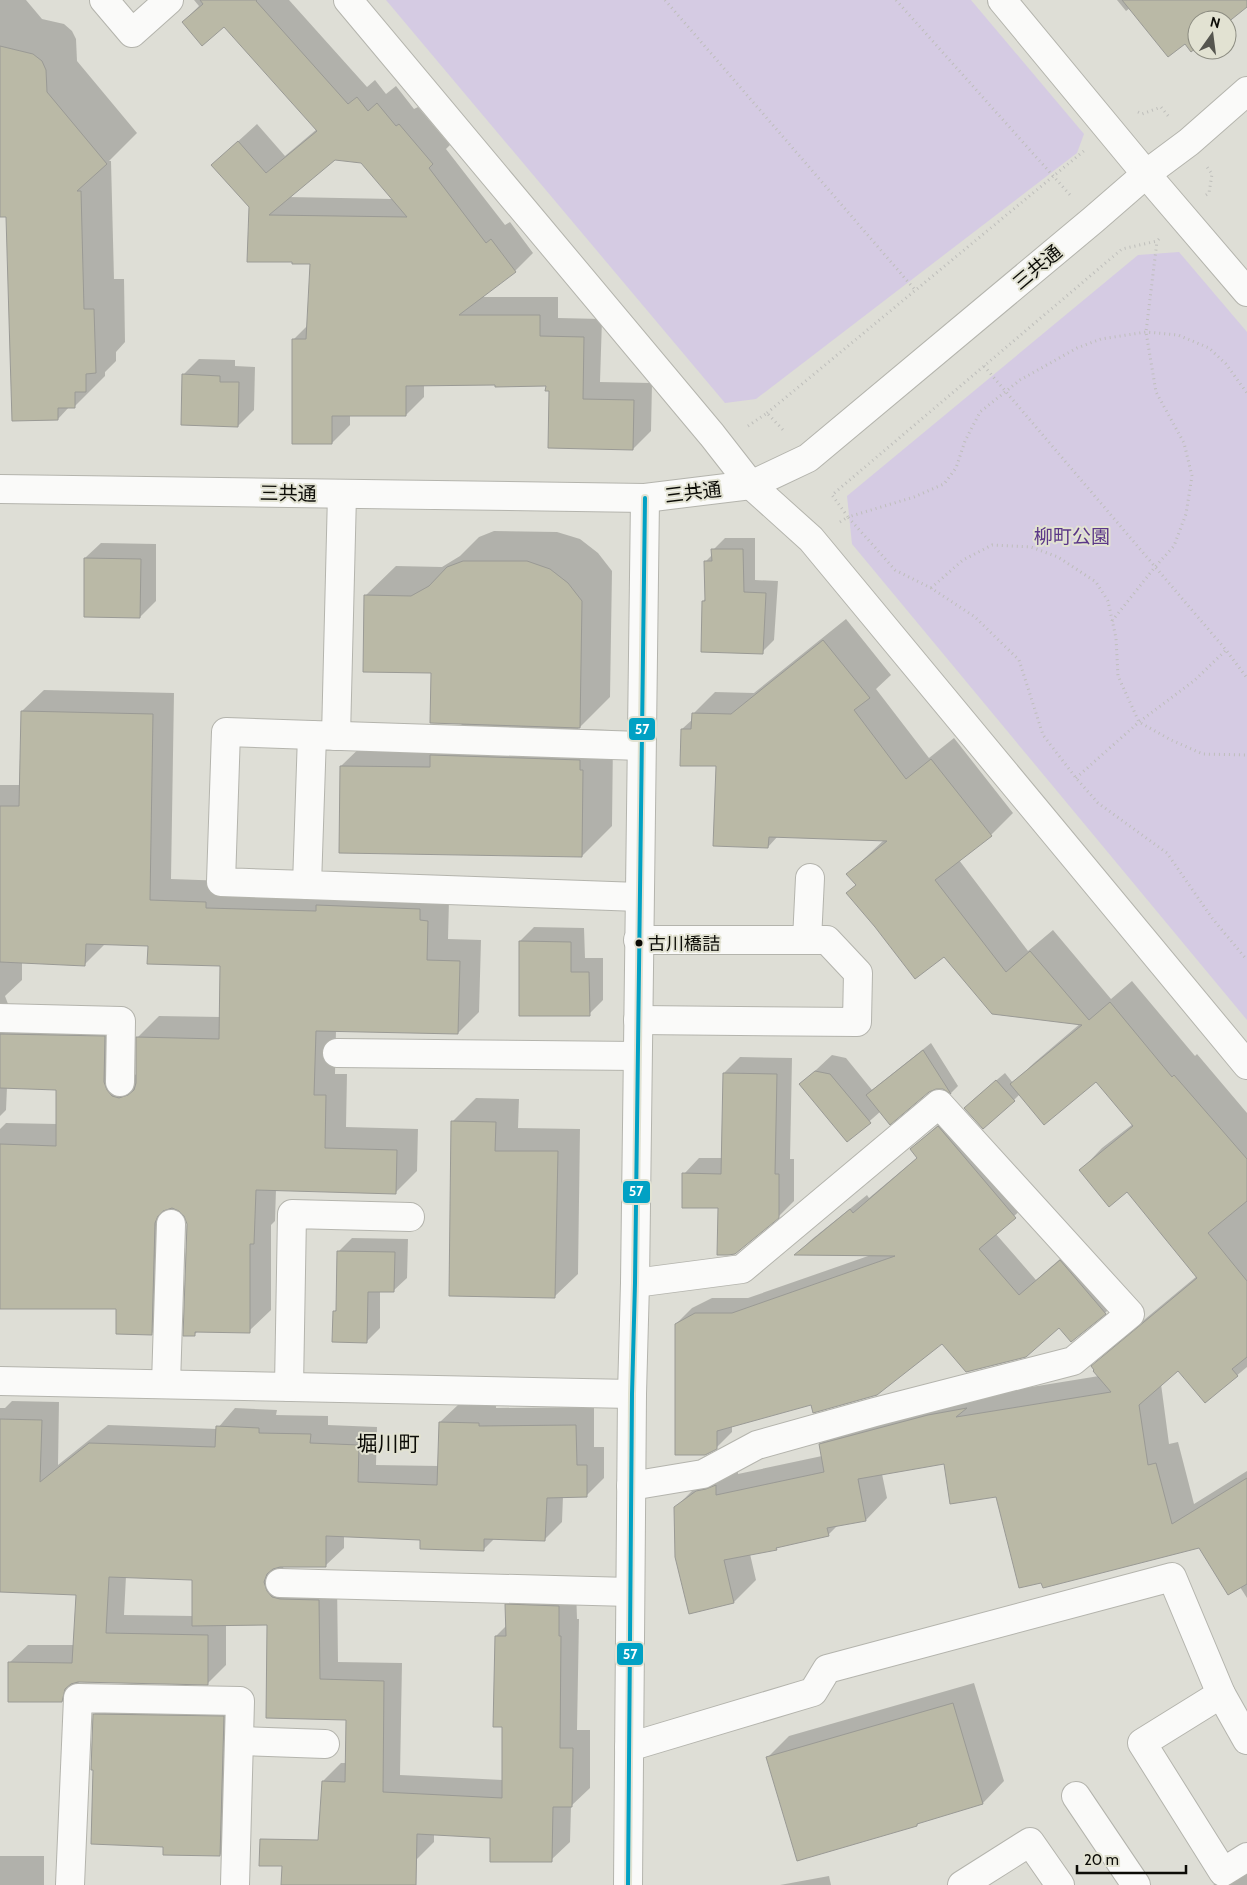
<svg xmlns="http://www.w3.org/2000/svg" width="1247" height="1885" font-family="Cabin,'Noto Sans JP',sans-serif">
  <rect width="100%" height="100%" fill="#deded6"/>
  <g fill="#d5cbe3">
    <polygon points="386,0 971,0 1084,134 1077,153 756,399 725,403"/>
    <polygon points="1179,252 1247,332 1247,1020 852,544 847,496 1138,255"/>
  </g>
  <g fill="#0003" fill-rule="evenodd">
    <polygon points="0,0 26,0 42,19 64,24 72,31 76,39 77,61 137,133 109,161 111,161 114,279 124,279 125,342 116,352 116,361 105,372 105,376 75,406 70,406 58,419 8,216 0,216"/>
    <path d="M194,0H289L367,87L375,80L386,94L396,86L414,109L418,107L450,145L446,149L505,225L510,222L533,253L515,271L481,297H558V318L602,319L600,382L652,383L651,431L633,449L547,385H424V397L406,415H350V425L332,443L293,340L308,325L311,263L250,207L212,165L257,124L285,156L317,129L224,26L183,22L199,6ZM335,158L361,162L393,199L288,197Z"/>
    <polygon points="1117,0 1247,0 1247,5 1227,21 1227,20 1197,20 1197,46 1185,42 1130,8 1126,11"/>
    <polygon points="199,359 235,360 235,366 255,367 254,410 238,426 183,375"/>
    <polygon points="494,531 557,532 580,539 598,553 612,571 610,697 578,729 610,730 609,740 613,740 612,826 582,856 341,766 372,736 449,737 463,723 433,672 365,596 396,566 442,567 460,556 479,537"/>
    <polygon points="725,538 755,538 755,580 778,581 774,640 762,652 703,601 706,598 706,561 713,554 713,550"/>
    <polygon points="101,543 156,544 156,601 140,617 85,558"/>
    <polygon points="846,619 891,675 876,689 929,758 954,738 1013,813 991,835 959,860 1028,951 1053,930 1111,999 1132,981 1195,1056 1197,1054 1247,1113 1247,1367 1205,1402 1178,1369 1161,1384 1169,1444 1178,1442 1194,1504 1247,1471 1247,1598 1240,1587 1200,1546 997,1496 945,1463 882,1474 887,1498 866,1520 838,1525 828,1535 780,1546 776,1549 750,1554 756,1580 734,1602 690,1612 676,1507 698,1485 738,1464 738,1474 822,1456 820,1444 842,1422 976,1396 1099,1376 1093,1366 1115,1344 1197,1276 1127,1190 1081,1170 1102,1148 1133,1124 1096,1080 1020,1094 1014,1100 973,1100 1005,1073 1013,1083 1034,1063 1081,1023 944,955 876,926 848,893 857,884 848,874 885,839 778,836 768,847 718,765 682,729 693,719 693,714 715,692 754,693"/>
    <path d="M44,690L174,693L171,879L227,881L449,900L448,939L481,940L479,1012L458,1033L336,1030L335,1074H347L346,1127L418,1129L417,1171L396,1192L276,1189L275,1221L271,1225V1310L249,1331H198L194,1335L188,1224L186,1216L176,1208L173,1312L151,1334L117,1308H0V1129L6,1123L57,1124L58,1089L7,1087L6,1110L0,1116V785H21L22,711ZM106,943L149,945L222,965L221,1017L159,1016L138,1037L137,1075L133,1074L126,1015L13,1010L8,1004L5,996L22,980V962L85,964Z"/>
    <polygon points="534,927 584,928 585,958 603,958 603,1000 589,1014 520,941"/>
    <polygon points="931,1043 958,1086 951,1093 944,1088 935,1088 881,1111 847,1141 801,1084 832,1055 846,1058 872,1090"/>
    <polygon points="740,1057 792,1058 790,1159 794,1159 794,1201 778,1217 719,1207 684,1174 699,1158 722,1158 724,1073"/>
    <polygon points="476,1098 519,1099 518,1128 580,1129 578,1274 554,1297 453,1121"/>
    <polygon points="954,1111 1031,1201 995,1233 1036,1280 1076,1245 1121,1297 1105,1313 1059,1326 942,1342 812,1403 732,1426 732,1432 716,1448 676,1324 692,1308 712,1298 748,1298 871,1255 797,1254 811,1240 867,1195 869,1198 918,1157 911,1149"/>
    <polygon points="352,1238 408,1239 407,1278 393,1291 380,1291 380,1328 367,1341 334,1312 338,1308 339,1251"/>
    <path d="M12,1401L59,1402L58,1465L108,1425L217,1429L235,1408L277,1410L276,1415L328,1416V1425L377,1427L376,1465L439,1466L440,1422L459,1404L496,1405V1408L594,1407V1447H604V1478L586,1496H563L562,1522L544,1540L495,1538L484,1549L421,1539L344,1535V1548L325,1566H283L284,1573L337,1582L338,1662L402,1663L400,1775L503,1780V1725L496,1636L507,1625L506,1605L525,1587L576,1588L577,1619H579L577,1730H590V1788L571,1806L570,1842L551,1860L492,1837L434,1834V1842L416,1860L323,1781L341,1763H347V1718L268,1624H226V1665L207,1684L80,1681L62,1701L9,1663L28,1645H75L77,1594L0,1591V1408H5ZM126,1576L193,1579V1616L124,1615Z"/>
    <polygon points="974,1683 1004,1781 983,1803 920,1822 917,1825 768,1757 789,1736"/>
    <polygon points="110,1699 239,1701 236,1839 220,1855 165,1846 94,1714"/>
    <rect x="0" y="1856" width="44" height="29"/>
    <polygon points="1247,1865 1247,1885 1213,1885"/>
    <polygon points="829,1876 831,1885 780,1885"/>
  </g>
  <g fill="#bab9a6" stroke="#9a9a95" fill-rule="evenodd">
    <path d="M200,0H257L256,1L348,104L357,97L368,111L377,103L396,126L399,124L433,164L429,168L486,243L491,239L516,272L459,315H540V336L584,337L583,399L634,400L633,450L548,448L549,391H545L546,386L495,387V385L406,386V416H332V444H292V339H306L310,264H292V262H247L249,207L211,165L238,141L266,173L317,131L224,27L202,46L182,22L203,4ZM335,160L361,163L407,217L269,215Z"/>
    <polygon points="1122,0 1247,0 1247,7 1227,23 1227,20 1197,20 1197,47 1191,52 1185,44 1168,57"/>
    <polygon points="0,46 33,54 42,61 46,70 47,92 107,164 77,191 81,191 84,309 94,309 96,373 86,374 86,392 75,392 75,408 58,408 58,420 12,421 6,217 0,217"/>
    <polygon points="182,374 220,376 220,382 239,382 238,427 181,425"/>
    <polygon points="711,549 743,549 744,592 766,593 763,654 701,652 702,601 705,601 704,561 712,561"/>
    <polygon points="84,558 141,559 140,618 84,617"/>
    <polygon points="463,561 527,561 550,569 568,583 582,601 580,728 430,723 431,673 363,672 364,595 411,596 429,586 447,567"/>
    <polygon points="823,640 870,698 854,710 906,779 931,759 992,836 935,880 1006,972 1030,951 1089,1020 1110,1002 1172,1077 1174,1075 1247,1159 1247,1201 1208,1233 1247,1281 1247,1357 1232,1369 1238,1376 1205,1403 1178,1371 1139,1405 1148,1465 1156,1463 1172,1524 1247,1478 1247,1584 1228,1595 1199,1548 1043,1588 1041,1583 1019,1588 996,1497 950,1504 944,1464 858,1479 866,1521 827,1528 829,1536 776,1548 777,1550 724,1560 734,1603 689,1614 675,1557 674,1507 696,1491 706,1489 716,1485 716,1495 824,1472 819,1444 928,1415 967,1408 956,1417 1111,1392 1093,1371 1094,1370 1091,1366 1197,1278 1127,1192 1109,1207 1079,1170 1133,1126 1096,1082 1044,1125 1010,1084 1082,1025 992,1014 944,957 915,979 875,927 846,893 856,885 846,874 887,841 769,837 768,848 713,846 716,766 680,766 681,729 691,729 692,713 731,714"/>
    <polygon points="21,711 153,714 150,900 206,902 206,908 316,911 316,905 420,909 420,920 428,921 427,960 460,961 458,1034 316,1031 314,1095 326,1095 325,1148 397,1150 396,1194 256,1190 254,1244 250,1244 250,1333 195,1332 195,1336 183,1336 187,1224 184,1216 179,1211 172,1208 163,1211 158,1216 155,1223 152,1335 116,1334 116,1309 0,1309 0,1144 56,1146 56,1090 0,1088 0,1034 105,1036 104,1082 107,1090 112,1096 119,1098 128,1095 134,1090 136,1083 136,1037 219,1039 220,966 147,964 148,946 86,944 85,966 0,962 0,806 19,806"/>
    <polygon points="430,755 580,760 580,770 583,770 582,857 339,853 340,766 430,767"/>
    <polygon points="519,941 571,942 571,972 589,972 590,1016 519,1016"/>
    <polygon points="923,1050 951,1094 943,1089 936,1089 929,1092 890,1125 866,1095"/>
    <polygon points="815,1071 830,1074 871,1123 847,1142 799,1084"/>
    <polygon points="723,1073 777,1074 775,1174 779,1174 779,1218 735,1254 728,1255 717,1255 718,1208 682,1208 682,1173 721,1174"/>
    <polygon points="996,1080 1015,1101 983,1129 964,1108"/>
    <polygon points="451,1121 496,1122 495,1151 558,1151 555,1298 449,1296"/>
    <polygon points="938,1126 1016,1218 979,1249 1019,1295 1060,1260 1106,1314 1071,1342 1059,1328 1026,1357 966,1372 942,1344 877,1395 813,1413 811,1405 717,1431 717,1449 705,1455 675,1455 675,1324 695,1313 732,1313 895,1256 794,1255 850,1209 853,1213 917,1158 910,1149"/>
    <polygon points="337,1251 395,1252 394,1292 368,1292 367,1343 332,1342 333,1311 336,1311"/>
    <polygon points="0,1419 42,1420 40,1482 89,1443 215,1447 216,1426 259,1428 259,1433 311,1434 310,1443 359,1445 358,1482 437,1485 439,1422 479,1423 479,1426 576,1425 577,1465 587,1465 587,1497 547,1498 545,1541 484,1539 484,1551 420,1549 420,1540 326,1536 326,1567 280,1567 273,1569 267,1574 264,1582 267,1591 272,1597 280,1599 319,1600 320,1679 384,1681 383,1792 502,1798 502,1727 493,1727 495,1636 506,1636 505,1604 559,1606 559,1636 561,1636 560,1748 573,1748 572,1807 553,1807 552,1862 490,1862 490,1838 417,1834 416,1885 281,1885 282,1866 259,1866 260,1839 318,1840 322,1781 345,1782 346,1720 266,1718 267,1625 192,1626 192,1580 109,1577 106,1633 208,1635 208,1685 78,1682 71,1684 65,1689 62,1702 8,1702 8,1662 72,1663 76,1595 0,1592"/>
    <polygon points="953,1703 983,1804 917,1824 917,1826 797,1861 766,1757"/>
    <polygon points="93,1714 224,1716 220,1856 163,1855 163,1847 91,1844 93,1770 91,1770"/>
  </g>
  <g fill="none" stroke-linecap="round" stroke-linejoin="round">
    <defs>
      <g id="minor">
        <polyline points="104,0 132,33 169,0"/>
        <polyline points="348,0 712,435 751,485 811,539 1247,1065"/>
        <polyline points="1002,0 1146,174 1247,292"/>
        <polyline points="0,489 645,498 751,485 808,458 1093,220 1146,174 1189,142 1247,91"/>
        <polyline points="336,736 342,494"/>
        <polyline points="307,885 221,882 226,732 312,735"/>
        <polyline points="639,897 307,885 312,735 641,746"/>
        <polyline points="807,940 810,878"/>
        <polyline points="0,1018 121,1021 120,1082"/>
        <polyline points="638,1020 857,1022 858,973 827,940 638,940"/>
        <polyline points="337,1053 637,1056"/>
        <polyline points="0,1381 632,1394"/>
        <polyline points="166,1384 171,1224"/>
        <polyline points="289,1387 292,1214 410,1217"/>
        <polyline points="631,1486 703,1474 757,1445 875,1412 1073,1361 1130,1314 939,1104 742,1269 635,1283"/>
        <polyline points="280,1583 630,1592"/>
        <polyline points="1221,1694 1247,1740"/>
        <polyline points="239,1741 325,1744"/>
        <polyline points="629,1747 813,1692 827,1669 1172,1577 1221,1694 1142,1743 1223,1872 1247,1857"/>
        <polyline points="1076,1796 1136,1885"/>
        <polyline points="70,1885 78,1698 240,1701 235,1885"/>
        <polyline points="628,1885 632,1394 635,1283 645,498"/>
        <polyline points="962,1885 1030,1842 1060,1885"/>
      </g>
    </defs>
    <use href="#minor" stroke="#b4b4ad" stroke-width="30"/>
    <g stroke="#bebebb" stroke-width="3" stroke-dasharray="1 4" stroke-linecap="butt">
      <polyline points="665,0 916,291"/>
      <polyline points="896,0 1071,196"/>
      <polyline points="1138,112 1142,114 1161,107 1169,117"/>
      <polyline points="1206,195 1209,193 1212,174 1207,167"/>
      <polyline points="1159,239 1157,241 1122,249 832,495 848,517 914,497 944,484 956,468 965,441 980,412 1020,380 1077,348 1101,339 1146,332 1178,335 1209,348 1226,364 1247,393"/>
      <polyline points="984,366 1226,650 1247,678"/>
      <polyline points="767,413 1085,150"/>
      <polyline points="748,426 767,413 785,432"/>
      <polyline points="840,522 848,517 895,570 931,588 975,617 1019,660 1043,735 1076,778 1098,803 1167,853 1212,918 1247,960"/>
      <polyline points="931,588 963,560 992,545 1031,547 1058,557 1096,582 1108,601 1116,638 1118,676 1139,722 1171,740 1203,754 1247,755"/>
      <polyline points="1112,621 1155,567 1174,546 1186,514 1192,476 1184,443 1156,392 1146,332 1157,241"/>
      <polyline points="1076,778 1139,722 1195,680 1226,650"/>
    </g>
    <use href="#minor" stroke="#fafaf9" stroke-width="28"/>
    <defs>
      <polyline id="bus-1" points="628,1885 632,1394 635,1283 645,498"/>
    </defs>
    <use href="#bus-1" stroke="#e2e2d2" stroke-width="8"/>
    <use href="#bus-1" stroke="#01a1c4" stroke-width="4"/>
  </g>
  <circle fill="#0c0c07" stroke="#e2e2d2" stroke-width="2" cx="639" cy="943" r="4.5"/>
  <g text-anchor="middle" stroke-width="4" stroke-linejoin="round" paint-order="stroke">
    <g font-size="18" fill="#0c0c07" stroke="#e2e2d2" text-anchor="start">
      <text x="648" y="950">古川橋詰</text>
    </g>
    <g font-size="19" fill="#0c0c07" stroke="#e2e2d2">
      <text transform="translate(1037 267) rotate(-40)" y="7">三共通</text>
      <text transform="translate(693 492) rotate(-7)" y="7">三共通</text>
      <text transform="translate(288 493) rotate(1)" y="7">三共通</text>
    </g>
    <g font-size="19" fill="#5b3788" stroke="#e2e2d2">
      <text x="1072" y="543">柳町公園</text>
    </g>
    <g font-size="21" fill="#0c0c07" stroke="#e2e2d2">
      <text x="388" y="1451">堀川町</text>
    </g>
  </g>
  <g stroke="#e2e2d2" stroke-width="2">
    <rect x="628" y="717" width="28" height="24" rx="5" fill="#01a1c4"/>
    <rect x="622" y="1180" width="29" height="24" rx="5" fill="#01a1c4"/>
    <rect x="616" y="1642" width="28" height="24" rx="5" fill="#01a1c4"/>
  </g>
  <g font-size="14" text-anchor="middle" font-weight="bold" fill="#fff">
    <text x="642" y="734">57</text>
    <text x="636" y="1196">57</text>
    <text x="630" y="1659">57</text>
  </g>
  <g transform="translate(1212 35) rotate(14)"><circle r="24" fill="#e2e2d2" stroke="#8c8c81"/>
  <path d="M0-4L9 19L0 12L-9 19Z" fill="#56564f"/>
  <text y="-8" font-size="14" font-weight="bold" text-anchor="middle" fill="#0c0c07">N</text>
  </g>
  <path d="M1077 1865v8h109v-8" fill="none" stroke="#0c0c07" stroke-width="2.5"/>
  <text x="1084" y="1865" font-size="15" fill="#0c0c07" stroke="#e2e2d2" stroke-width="4" paint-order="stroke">20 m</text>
</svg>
